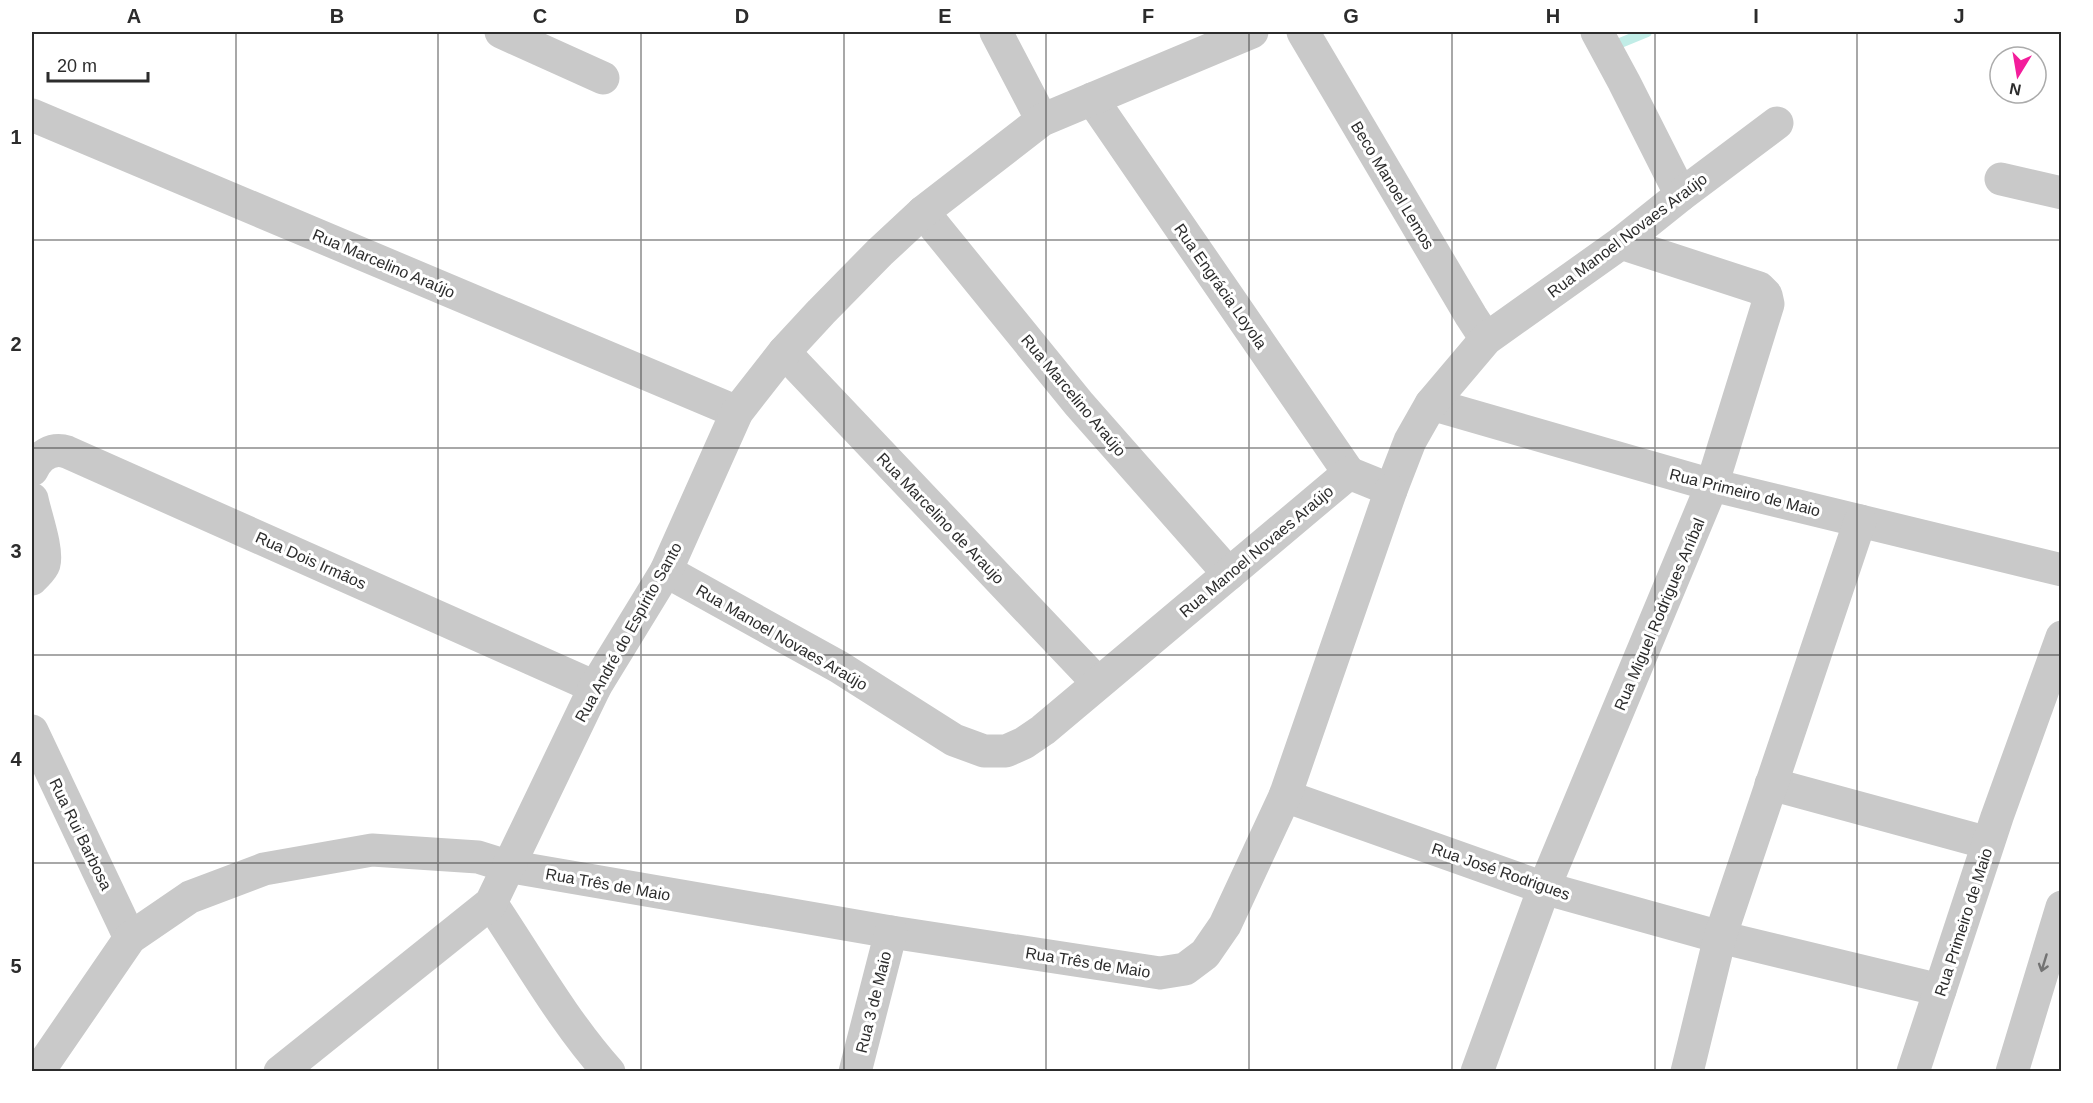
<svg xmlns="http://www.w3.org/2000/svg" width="2093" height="1103" font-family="Helvetica,sans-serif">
  <rect width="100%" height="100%" fill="#fff"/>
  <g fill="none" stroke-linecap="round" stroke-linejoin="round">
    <polyline stroke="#c1ede7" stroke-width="10" points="1608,48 1647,32"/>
    <g stroke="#c9c9c9" stroke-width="33">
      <polyline points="501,32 603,78"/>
      <polyline points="996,32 1042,120"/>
      <polyline points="1303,32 1471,316 1486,339"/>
      <polyline points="1597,32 1624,82 1681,195"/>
      <polyline points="1092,99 1349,473"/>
      <polyline points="32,115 737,412"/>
      <polyline points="2001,179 2062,193"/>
      <polyline points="923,212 1079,404 1229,574"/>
      <polyline points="784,352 1098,683"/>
      <polyline points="1431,404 1712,485 2062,570"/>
      <path d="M32,470C39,456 52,447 67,452L595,687"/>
      <path d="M32,499C35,514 48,550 44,564C42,570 36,574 32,579"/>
      <polyline points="666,571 839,667 954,740 984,751 1006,751 1024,743 1043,730 1349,473 1391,490 1410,441 1431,404 1486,339 1621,243 1681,195 1777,123"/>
      <polyline points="32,731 130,938"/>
      <polyline points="1771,784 1988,843"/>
      <polyline points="1285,796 1544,888 1720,937 1940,990"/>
      <path d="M491,903C528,958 564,1022 609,1072"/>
      <polyline points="38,1072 130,938 190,897 264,869 372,850 478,857 507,866 891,932 1160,973 1185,969 1205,954 1225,925 1285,796 1391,490"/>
      <polyline points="280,1072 491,903 595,687 666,571 737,412 784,352 821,312 880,252 923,212 1042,120 1252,32"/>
      <polyline points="855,1072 891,932"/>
      <polyline points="1477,1072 1544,888 1712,485 1768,304 1766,295 1759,288 1621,243"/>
      <polyline points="1687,1072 1720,937 1860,521"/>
      <polyline points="1913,1072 1997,817 2062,637"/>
      <polyline points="2012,1072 2062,907"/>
    </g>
  </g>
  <defs><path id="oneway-shaft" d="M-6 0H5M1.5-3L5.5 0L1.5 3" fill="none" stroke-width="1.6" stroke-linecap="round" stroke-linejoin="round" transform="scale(1.5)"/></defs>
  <use stroke="#737373" href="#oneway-shaft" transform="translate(2044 963) rotate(107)"/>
  <path fill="none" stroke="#2c2c2c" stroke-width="1.5" stroke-opacity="0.55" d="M236,32V1072M438,32V1072M641,32V1072M844,32V1072M1046,32V1072M1249,32V1072M1452,32V1072M1655,32V1072M1857,32V1072M32,240H2062M32,448H2062M32,655H2062M32,863H2062"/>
  <g text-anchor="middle" stroke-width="6" stroke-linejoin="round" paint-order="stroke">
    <g font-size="16" fill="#2c2c2c" stroke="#fff">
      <text transform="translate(1393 185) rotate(59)" y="6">Beco Manoel Lemos</text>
      <text transform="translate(1627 235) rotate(-37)" y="6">Rua Manoel Novaes Araújo</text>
      <text transform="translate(384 263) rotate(23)" y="6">Rua Marcelino Araújo</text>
      <text transform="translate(1221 286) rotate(55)" y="6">Rua Engrácia Loyola</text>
      <text transform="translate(1074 395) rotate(50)" y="6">Rua Marcelino Araújo</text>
      <text transform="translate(1745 492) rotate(14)" y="6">Rua Primeiro de Maio</text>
      <text transform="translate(941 518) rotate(46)" y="6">Rua Marcelino de Araujo</text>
      <text transform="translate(1256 551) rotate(-40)" y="6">Rua Manoel Novaes Araújo</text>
      <text transform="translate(311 560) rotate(24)" y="6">Rua Dois Irmãos</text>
      <text transform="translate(1659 614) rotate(-67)" y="6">Rua Miguel Rodrigues Aníbal</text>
      <text transform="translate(628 632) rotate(-61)" y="6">Rua André do Espírito Santo</text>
      <text transform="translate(782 637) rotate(30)" y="6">Rua Manoel Novaes Araújo</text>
      <text transform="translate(81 834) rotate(64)" y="6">Rua Rui Barbosa</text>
      <text transform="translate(1501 871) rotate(19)" y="6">Rua José Rodrigues</text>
      <text transform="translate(608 884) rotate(10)" y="6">Rua Três de Maio</text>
      <text transform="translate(1963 922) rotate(-72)" y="6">Rua Primeiro de Maio</text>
      <text transform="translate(1088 962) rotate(9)" y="6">Rua Três de Maio</text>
      <text transform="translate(873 1002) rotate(-76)" y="6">Rua 3 de Maio</text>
    </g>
  </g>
  <rect width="2093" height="1103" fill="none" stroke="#ffffff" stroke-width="66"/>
  <g transform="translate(2018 75) rotate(191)"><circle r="28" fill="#ffffff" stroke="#ababab" stroke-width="1.5"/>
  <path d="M0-4.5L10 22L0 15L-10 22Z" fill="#f31d9b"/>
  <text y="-9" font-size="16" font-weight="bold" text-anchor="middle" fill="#2c2c2c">N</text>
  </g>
  <path d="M48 72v9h100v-9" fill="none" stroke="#2c2c2c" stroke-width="3"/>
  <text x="57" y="72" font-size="18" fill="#2c2c2c" stroke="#ffffff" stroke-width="4.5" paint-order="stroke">20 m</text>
  <rect x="33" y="33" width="2027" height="1037" fill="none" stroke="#2c2c2c" stroke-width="2"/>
  <g font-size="20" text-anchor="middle" font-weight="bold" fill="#2c2c2c">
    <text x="134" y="23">A</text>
    <text x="337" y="23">B</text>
    <text x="540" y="23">C</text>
    <text x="742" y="23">D</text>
    <text x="945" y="23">E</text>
    <text x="1148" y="23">F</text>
    <text x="1351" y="23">G</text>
    <text x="1553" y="23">H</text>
    <text x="1756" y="23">I</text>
    <text x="1959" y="23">J</text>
    <text x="16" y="144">1</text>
    <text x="16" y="351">2</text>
    <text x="16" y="558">3</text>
    <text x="16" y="766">4</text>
    <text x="16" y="973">5</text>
  </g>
</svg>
